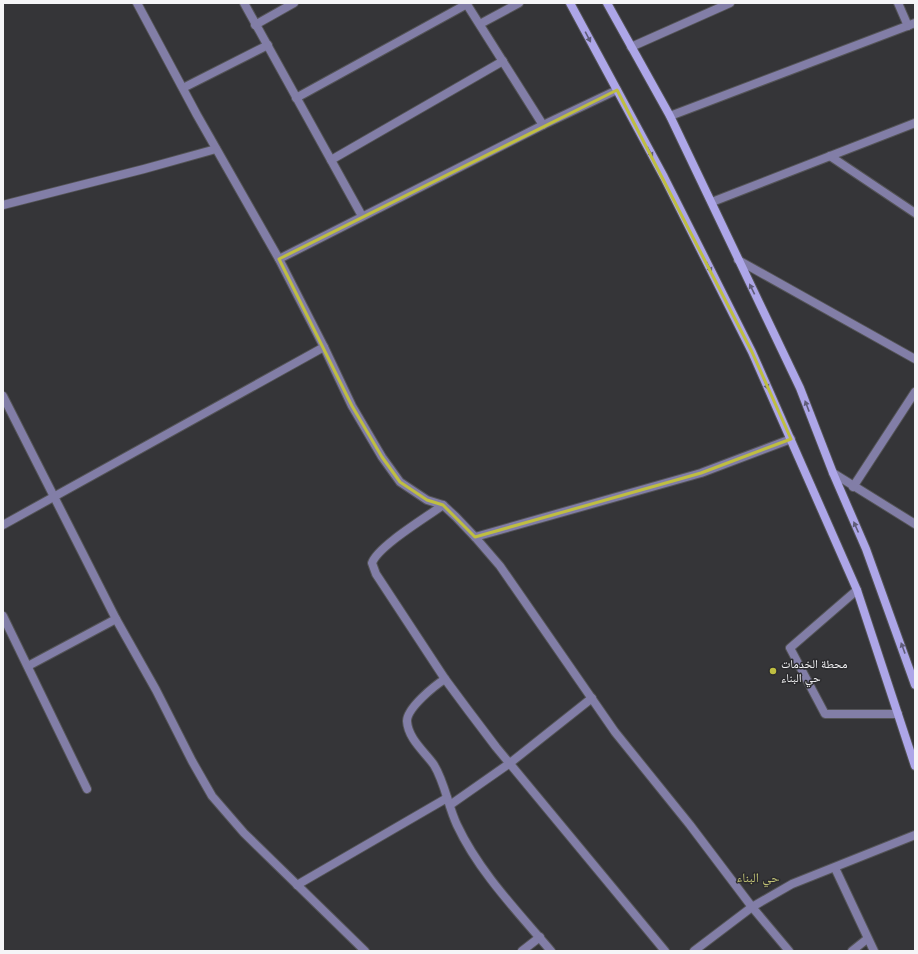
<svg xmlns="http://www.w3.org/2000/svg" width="918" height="954" font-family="'Nunito Sans','Noto Naskh Arabic',sans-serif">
  <rect width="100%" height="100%" fill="#353538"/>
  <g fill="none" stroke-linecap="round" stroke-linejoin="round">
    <defs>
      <polyline id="lane" points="857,590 790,648 825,714 898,714"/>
      <g id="street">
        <polyline points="137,3 197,115 279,259 324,347 352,406 382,457 400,482 427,500 443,505 456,517 475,537 500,566 615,732 690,825 752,907 789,951"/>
        <polyline points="244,3 362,216"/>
        <polyline points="466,3 543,125"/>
        <polyline points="898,3 908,26"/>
        <polyline points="480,24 519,3"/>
        <polyline points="255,25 294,3"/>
        <polyline points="631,47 730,3"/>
        <polyline points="183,88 268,45"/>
        <polyline points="296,98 467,4"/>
        <polyline points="670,116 915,23"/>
        <polyline points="830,156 915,213"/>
        <polyline points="331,160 503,61"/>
        <polyline points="712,202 915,123"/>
        <polyline points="3,205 144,169 216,149"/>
        <polyline points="279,259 543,125 617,90"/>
        <polyline points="738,260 915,359"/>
        <polyline points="3,396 116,619 156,690 192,761 212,796 244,833 365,951"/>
        <polyline points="833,473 915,524"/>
        <polyline points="853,487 915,392"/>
        <path d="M443,505C427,517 378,546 372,563L376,574L445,679L468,710L496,747L665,951"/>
        <polyline points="3,525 324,347"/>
        <polyline points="475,537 701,473 791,439"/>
        <polyline points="3,616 87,789"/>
        <polyline points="28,666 116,619"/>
        <path d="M445,679C434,686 407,708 407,721C408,739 425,752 434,765C445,783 448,806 457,825C479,872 518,912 551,951"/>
        <polyline points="450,805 510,763 592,698"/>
        <polyline points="835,868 874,951"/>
        <polyline points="297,885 447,798"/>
        <polyline points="522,951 540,937"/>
        <polyline points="694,951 752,907 792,884 915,835"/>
        <polyline points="852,951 867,939"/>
      </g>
      <g id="secondary">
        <polyline points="570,3 664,177 752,352 857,590 915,766"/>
        <polyline points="607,3 670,116 800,388 833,473 866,549 915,685"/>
      </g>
    </defs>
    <use href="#lane" stroke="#545457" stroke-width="10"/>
    <use href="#street" stroke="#545457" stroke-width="10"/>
    <use href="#secondary" stroke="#545457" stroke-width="10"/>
    <use href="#lane" stroke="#827ea7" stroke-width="8"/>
    <use href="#street" stroke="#827ea7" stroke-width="8"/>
    <use href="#secondary" stroke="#ada6e8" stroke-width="8"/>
  </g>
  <defs><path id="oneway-solid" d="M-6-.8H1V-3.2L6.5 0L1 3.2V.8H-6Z"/></defs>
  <g fill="#5f5c78">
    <use href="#oneway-solid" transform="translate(588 37) rotate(62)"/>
    <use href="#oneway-solid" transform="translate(650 152) rotate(62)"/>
    <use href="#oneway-solid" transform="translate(709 267) rotate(63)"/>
    <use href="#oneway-solid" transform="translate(752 289) rotate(-116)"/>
    <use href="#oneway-solid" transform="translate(766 384) rotate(66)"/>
    <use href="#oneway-solid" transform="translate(807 406) rotate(-111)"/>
    <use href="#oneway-solid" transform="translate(856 527) rotate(-114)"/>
    <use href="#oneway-solid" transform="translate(903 648) rotate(-110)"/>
  </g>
  <path fill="none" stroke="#bfbe41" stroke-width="3" stroke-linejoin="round" d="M617,90L752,352L791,439L701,473L475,537L443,505L427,500L400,482L382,457L352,406L279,259Z"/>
  <circle fill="#bfbe41" stroke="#2b2b2e" stroke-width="1.5" cx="773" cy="671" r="4"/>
  <g text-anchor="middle" stroke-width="3" stroke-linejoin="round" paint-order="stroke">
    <g font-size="12" fill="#f5f5f7" stroke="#2b2b2e" text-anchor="start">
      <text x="781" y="668">محطة الخدمات<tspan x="781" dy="14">حي البناء</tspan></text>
    </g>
    <g font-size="13" fill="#c4c577" stroke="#2b2b2e">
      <text x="758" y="882">حي البناء</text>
    </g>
  </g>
  <rect width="918" height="954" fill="none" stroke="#f5f5f7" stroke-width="8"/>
</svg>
